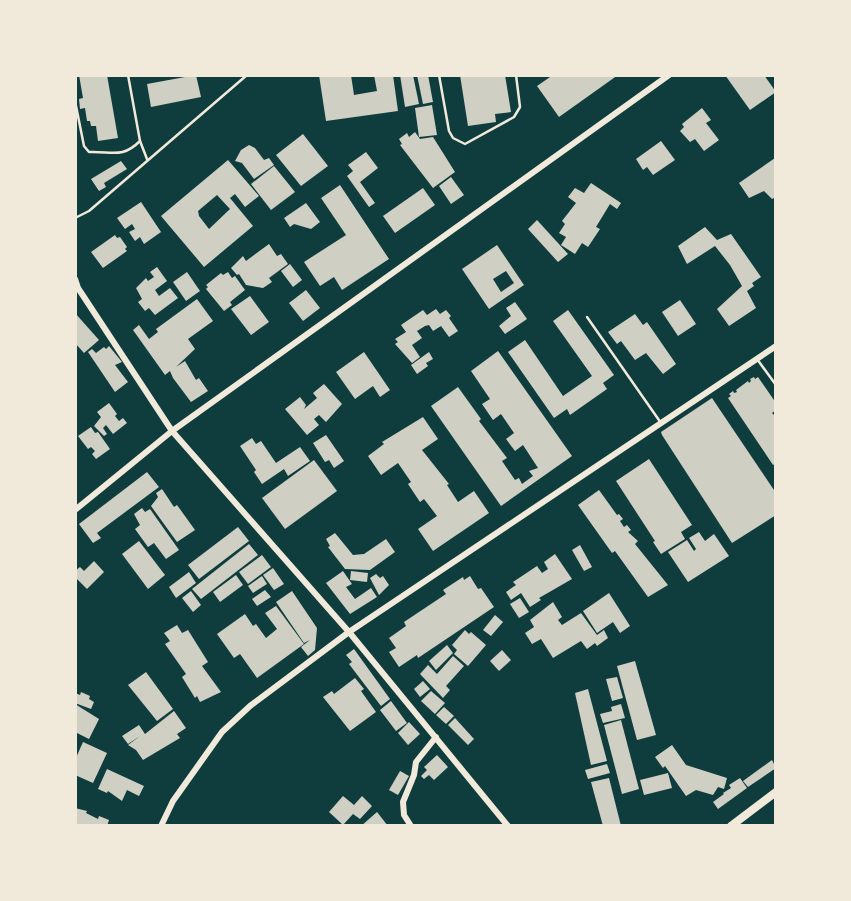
<svg xmlns="http://www.w3.org/2000/svg" width="851" height="901" font-family="Helvetica,sans-serif">
  <rect width="100%" height="100%" fill="#0f3d3e"/>
  <g fill="#cfcfc3" fill-rule="evenodd">
    <polygon points="79,75 107,75 118,138 98,141 96,126 91,126 90,121 87,121 85,108 80,109 79,99 83,98"/>
    <polygon points="196,75 201,97 151,107 147,84"/>
    <polygon points="319,75 351,75 354,95 377,91 374,75 393,75 398,111 326,121"/>
    <polygon points="400,75 413,75 419,104 405,107"/>
    <polygon points="417,75 428,75 433,102 423,104"/>
    <polygon points="460,75 505,75 511,112 495,114 496,122 468,126"/>
    <polygon points="553,75 618,75 559,117 537,86"/>
    <polygon points="725,75 764,75 776,92 750,110"/>
    <polygon points="432,105 437,135 419,137 415,108"/>
    <polygon points="702,108 711,120 706,123 719,140 704,151 695,139 690,142 680,131 684,127 682,124"/>
    <polygon points="415,132 420,139 433,137 455,172 433,188 400,145 402,144 399,139 407,133 409,137"/>
    <polygon points="303,134 328,166 301,186 276,155"/>
    <polygon points="661,141 675,160 653,175 647,167 643,170 636,159"/>
    <polygon points="249,145 255,148 264,160 269,158 274,165 254,179 242,163 235,161 241,150"/>
    <polygon points="366,152 378,168 360,182 375,203 369,207 347,176 353,171 348,165"/>
    <polygon points="775,158 776,197 772,199 764,191 749,198 739,183"/>
    <path d="M228,160L259,196L245,207L235,194L230,198L253,226L204,267L161,216ZM217,195L230,209L209,229L199,216L198,211Z"/>
    <polygon points="121,161 127,169 104,183 106,187 99,191 91,179"/>
    <polygon points="274,166 295,192 271,210 251,184"/>
    <polygon points="451,177 464,195 451,204 439,186"/>
    <polygon points="591,183 621,203 617,209 610,204 596,227 600,229 588,247 582,243 575,254 561,245 566,237 559,233 565,224 562,221 576,203 568,197 575,188 584,193"/>
    <polygon points="340,185 389,259 342,290 334,277 320,286 304,262 346,235 321,198"/>
    <polygon points="423,188 435,205 395,233 383,216"/>
    <polygon points="141,202 161,232 144,244 140,237 135,241 129,232 135,229 132,224 125,229 117,218"/>
    <polygon points="306,203 320,222 311,229 294,224 290,227 284,218"/>
    <polygon points="537,220 568,254 558,262 528,229"/>
    <polygon points="705,227 717,240 731,234 761,277 752,283 754,286 747,291 756,308 729,326 717,309 742,286 730,265 715,246 687,264 678,246"/>
    <polygon points="115,235 117,238 120,237 127,247 125,249 127,251 103,268 91,252"/>
    <polygon points="269,244 277,256 281,254 288,264 269,278 272,282 263,288 246,285 239,274 237,275 231,268 243,256 246,261"/>
    <path d="M497,245L524,285L489,309L462,269ZM506,271L514,283L501,292L493,279Z"/>
    <polygon points="290,264 302,280 293,287 281,271"/>
    <polygon points="157,267 167,281 155,290 159,296 170,288 178,298 155,315 149,308 145,311 138,302 142,299 136,288 146,278 148,281 154,277 150,272"/>
    <polygon points="187,272 200,291 186,301 173,282"/>
    <polygon points="228,272 232,278 235,276 245,290 230,302 232,305 224,311 206,289 208,287 206,285 221,273 223,275"/>
    <polygon points="306,290 320,308 303,321 289,303"/>
    <polygon points="250,296 269,322 251,335 231,309"/>
    <polygon points="197,299 213,321 188,339 195,349 176,367 185,361 196,380 199,378 208,391 191,402 173,378 170,371 165,375 133,330 139,325 149,339 158,332 156,329"/>
    <polygon points="680,300 696,324 678,336 662,312"/>
    <polygon points="515,302 527,319 505,334 499,326 511,316 506,308"/>
    <polygon points="436,309 440,314 446,310 451,316 449,318 458,331 449,337 441,326 433,331 429,325 425,326 417,331 422,338 412,345 420,357 412,363 395,344 398,342 395,339 406,332 401,325 423,310 427,315"/>
    <polygon points="568,310 614,375 603,383 607,389 570,415 567,409 554,418 508,352 525,340 563,396 592,376 553,321"/>
    <polygon points="75,313 99,340 84,353 75,343"/>
    <polygon points="635,314 643,325 647,322 676,364 663,374 646,353 635,360 621,341 617,344 608,332"/>
    <polygon points="109,346 122,362 115,365 128,382 115,392 88,352 92,349 96,353 104,347 106,349"/>
    <polygon points="498,351 572,456 501,506 431,406 458,387 481,419 479,421 507,458 502,461 515,480 519,478 522,484 533,476 529,471 538,468 523,445 515,451 506,439 514,433 501,414 493,420 482,404 490,399 471,371"/>
    <polygon points="364,352 390,390 380,397 373,386 355,399 336,372"/>
    <polygon points="429,352 433,359 426,363 428,366 417,374 411,365"/>
    <polygon points="754,377 755,379 758,377 776,403 776,410 772,413 776,417 776,463 773,465 728,398 731,396 729,394 733,391 734,393 737,392 736,390 748,381 749,383 751,381 750,379"/>
    <polygon points="324,384 342,404 326,422 319,415 314,419 319,425 307,435 285,409 300,397 306,405 304,409 317,398 313,393"/>
    <polygon points="712,398 776,493 776,515 732,543 662,435 661,432"/>
    <polygon points="109,403 117,414 115,416 119,421 123,418 127,423 113,434 106,425 103,428 107,434 104,436 94,426 101,417 97,412"/>
    <polygon points="423,417 438,439 422,450 449,484 447,485 458,502 474,491 489,513 433,551 418,529 437,516 424,499 420,502 408,484 411,482 398,463 381,475 368,456 384,444 382,442"/>
    <polygon points="91,427 95,433 98,432 110,449 96,459 92,454 95,451 91,447 88,449 78,436"/>
    <polygon points="326,435 344,461 334,468 329,460 325,462 313,443"/>
    <polygon points="252,438 256,444 261,441 276,463 300,447 310,461 288,476 284,469 262,484 254,472 256,470 240,446"/>
    <polygon points="649,459 692,525 681,532 685,539 661,554 653,542 655,541 616,481"/>
    <polygon points="314,460 337,491 285,529 262,498"/>
    <polygon points="147,472 159,487 97,533 101,538 93,543 79,524"/>
    <polygon points="162,489 174,507 177,505 195,530 177,542 151,506 158,497 156,493"/>
    <polygon points="599,490 617,515 619,514 623,519 620,521 624,527 627,525 631,530 628,532 638,541 635,544 668,585 648,597 615,551 612,553 578,505"/>
    <polygon points="142,508 145,512 150,509 179,550 166,559 154,543 148,547 135,529 140,525 134,514"/>
    <polygon points="238,527 249,541 199,579 188,565"/>
    <polygon points="699,532 705,541 714,534 729,556 688,582 668,552 687,540 694,551 696,549 689,538"/>
    <polygon points="335,533 353,555 364,554 386,539 395,552 370,570 345,569 328,547 330,546 326,539"/>
    <polygon points="139,541 165,575 148,589 122,554"/>
    <polygon points="249,544 258,555 201,599 192,589"/>
    <polygon points="580,545 592,567 584,571 572,550"/>
    <polygon points="555,554 572,579 539,598 541,600 530,607 521,593 511,600 506,592 516,585 513,582 537,566 542,573 548,569 544,562"/>
    <polygon points="262,555 271,567 248,584 239,572"/>
    <polygon points="94,561 104,572 87,589 76,578 75,571 80,567 84,571"/>
    <polygon points="273,568 284,584 274,590 263,575"/>
    <polygon points="343,571 352,584 346,587 355,599 371,588 377,597 350,614 326,583"/>
    <polygon points="351,571 368,573 367,582 350,580"/>
    <polygon points="189,572 196,583 176,598 169,587"/>
    <polygon points="376,574 380,578 383,576 389,585 379,595 370,578"/>
    <polygon points="236,575 243,585 220,602 213,592"/>
    <polygon points="262,576 267,584 253,593 248,586"/>
    <polygon points="470,576 478,589 481,588 494,607 418,658 417,655 399,667 389,652 396,648 389,638 406,626 404,622 446,594 443,590 463,577 464,580"/>
    <polygon points="265,590 271,597 257,606 252,599"/>
    <polygon points="191,591 201,605 193,612 182,598"/>
    <polygon points="292,591 317,628 315,650 308,656 301,647 310,640 304,643 276,602"/>
    <polygon points="609,593 630,626 620,633 613,622 597,633 583,611"/>
    <polygon points="520,598 529,612 519,618 510,604"/>
    <polygon points="553,602 562,617 558,620 562,625 581,613 597,635 604,630 608,638 597,646 595,643 587,649 581,641 553,658 541,639 532,644 525,633 534,627 530,620"/>
    <polygon points="276,606 304,644 257,678 240,654 234,658 217,634 245,614 253,626 256,624 266,638 277,629 265,613"/>
    <polygon points="495,615 503,622 491,636 483,630"/>
    <polygon points="177,625 182,633 188,630 208,662 202,666 221,692 200,702 197,696 195,698 182,677 186,674 165,644 170,641 164,633"/>
    <polygon points="465,630 469,634 471,632 486,645 468,666 454,654 457,650 452,645"/>
    <polygon points="447,645 453,653 436,670 429,661"/>
    <polygon points="354,649 390,699 381,706 349,664 352,662 346,655"/>
    <polygon points="502,650 511,660 499,671 490,661"/>
    <polygon points="453,656 464,666 446,686 450,690 443,698 420,674 428,665 437,674"/>
    <polygon points="635,661 656,735 637,740 617,666"/>
    <polygon points="146,672 173,709 157,721 128,685"/>
    <polygon points="617,677 623,698 612,701 606,679"/>
    <polygon points="355,678 364,689 361,691 376,712 350,731 323,697 332,691 334,694"/>
    <polygon points="423,681 430,689 420,697 414,689"/>
    <polygon points="588,689 607,761 591,765 575,693"/>
    <polygon points="431,691 445,703 435,714 421,701"/>
    <polygon points="81,692 90,696 89,699 94,702 91,709 75,703 75,693 80,695"/>
    <polygon points="391,701 407,723 396,731 380,710"/>
    <polygon points="75,704 99,719 89,739 75,732"/>
    <polygon points="621,704 625,718 603,723 600,714 612,711 611,707"/>
    <polygon points="444,707 454,716 446,724 436,715"/>
    <polygon points="174,711 186,728 177,734 180,738 143,760 136,750 128,745 140,736 128,744 122,736 139,725 145,734"/>
    <polygon points="455,718 474,739 468,745 448,725"/>
    <polygon points="621,720 639,789 622,794 604,725"/>
    <polygon points="409,722 420,734 408,745 398,733"/>
    <polygon points="83,742 107,753 93,783 75,775 75,760"/>
    <polygon points="672,745 686,765 727,778 724,789 718,787 713,795 696,790 686,796 665,766 663,768 655,757"/>
    <polygon points="437,755 448,767 434,780 429,775 424,779 421,776 427,770 424,767"/>
    <polygon points="772,760 776,768 748,787 743,781"/>
    <polygon points="607,764 610,773 588,779 585,770"/>
    <polygon points="107,769 144,786 139,796 127,790 122,801 108,791 107,793 98,789"/>
    <polygon points="400,771 409,776 398,795 389,790"/>
    <polygon points="668,773 672,788 644,795 640,780"/>
    <polygon points="609,778 621,826 603,826 591,782"/>
    <polygon points="740,778 747,788 718,809 713,802 724,794 723,793 731,788 729,785"/>
    <polygon points="343,796 354,805 362,796 372,806 360,819 353,814 343,825 329,812"/>
    <polygon points="75,808 87,811 86,813 98,819 99,816 109,820 107,826 75,826"/>
    <polygon points="377,812 388,826 361,826"/>
  </g>
  <g fill="none" stroke-linecap="round" stroke-linejoin="round">
    <g stroke="#f1e9da" stroke-width="2.5">
      <polyline points="128,75 140,141 147,159"/>
      <polyline points="439,75 449,131 453,138 465,144 514,117 520,107 516,75"/>
      <path d="M75,101L84,146L89,152C112,151 122,159 140,141"/>
      <polyline points="75,218 89,211 247,75"/>
      <polyline points="587,317 661,423"/>
      <polyline points="757,359 776,385"/>
    </g>
    <g stroke="#f1e9da" stroke-width="6">
      <polyline points="75,279 78,288 172,431 349,632 508,826"/>
      <polyline points="75,510 172,431 669,75"/>
      <polyline points="161,826 173,801 222,732 250,706 349,632 776,346"/>
      <polyline points="411,826 404,815 403,802 414,775 416,762 436,737"/>
    </g>
    <polyline stroke="#f1e9da" stroke-width="8" points="731,826 776,792"/>
  </g>
  <rect width="851" height="901" fill="none" stroke="#f1e9da" stroke-width="154"/>
</svg>
